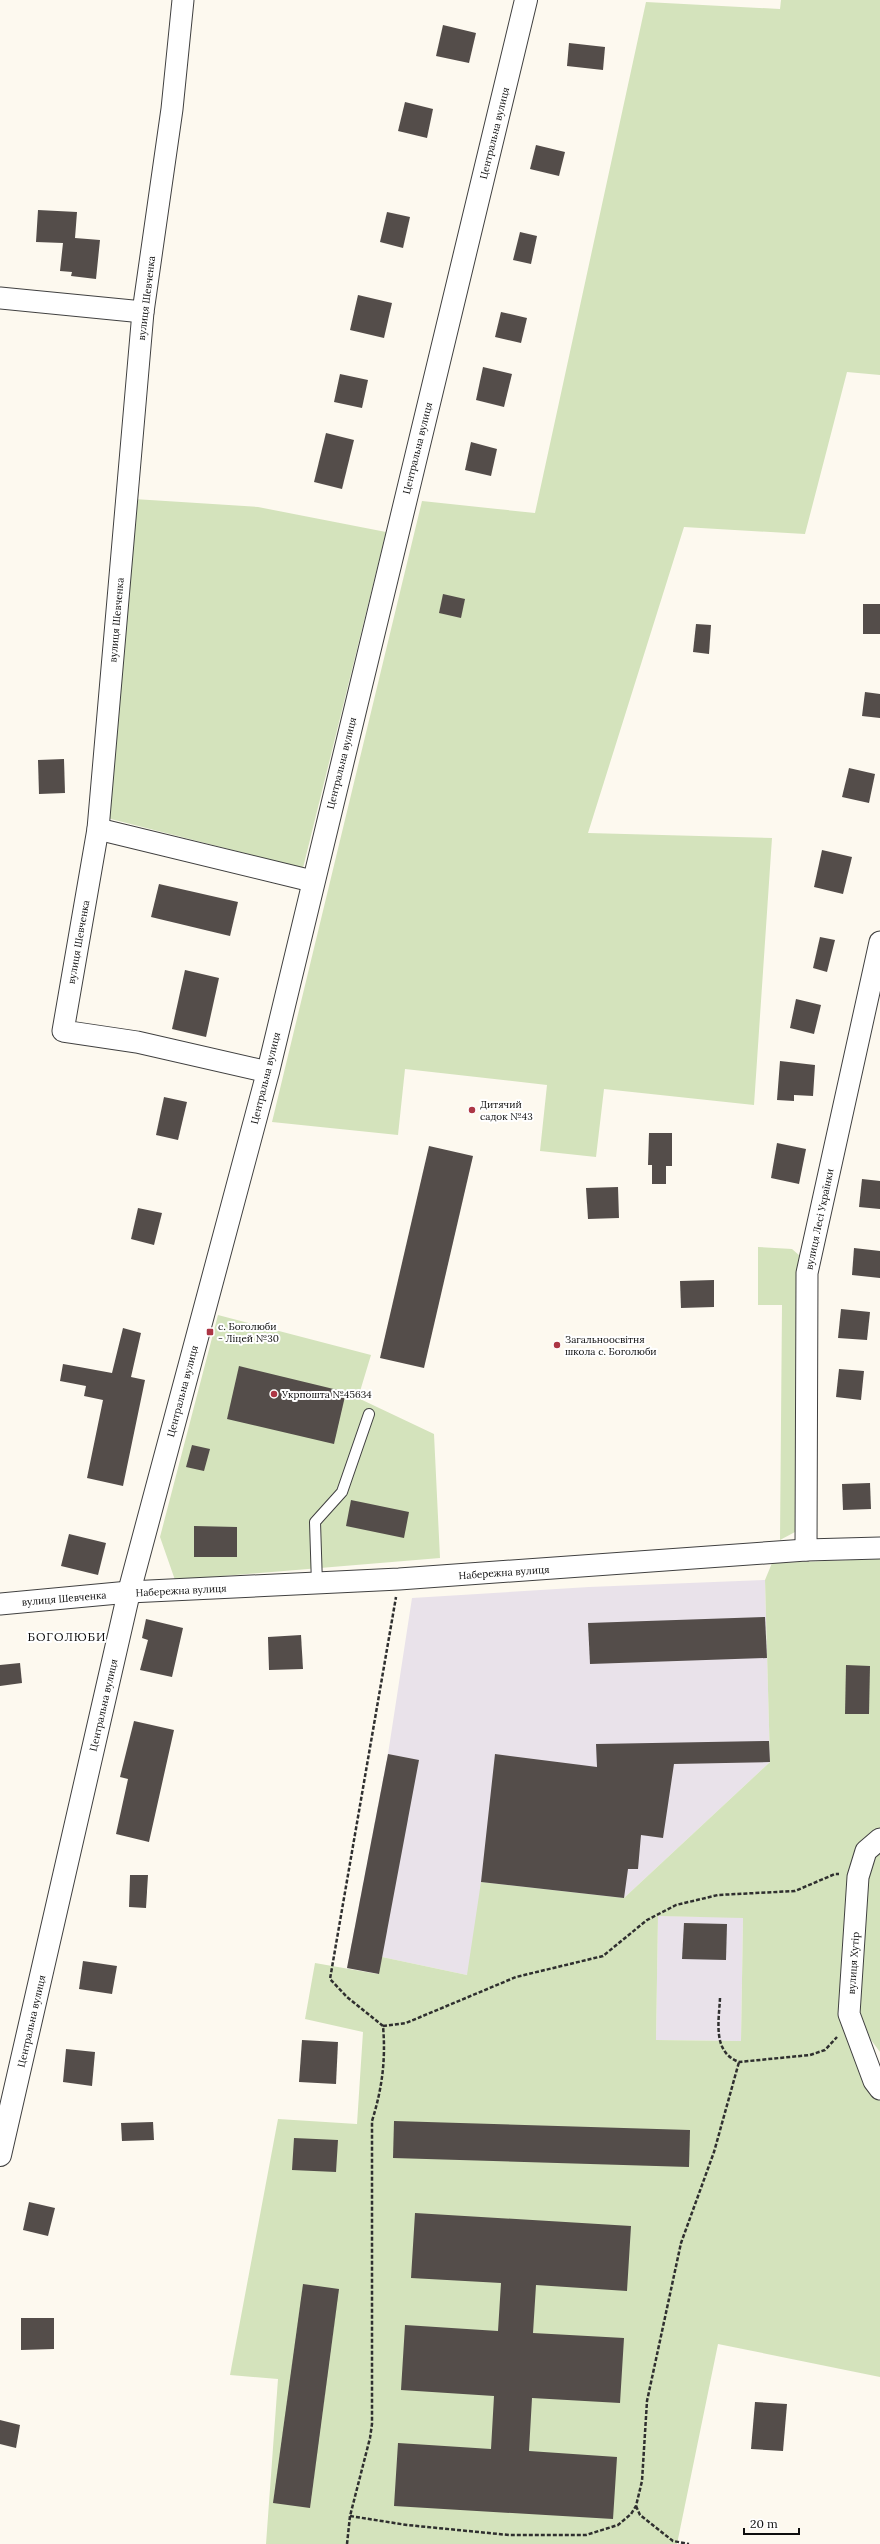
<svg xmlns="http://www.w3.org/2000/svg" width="880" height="2544" font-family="Lora,serif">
  <rect width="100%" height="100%" fill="#fdf9ef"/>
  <g fill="#e9e2ea">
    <polygon points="765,1580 770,1762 624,1898 467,1975 382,1957 379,1974 347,1968 388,1754 412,1598 589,1587"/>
    <polygon points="658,1916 743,1917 741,2041 656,2040"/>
  </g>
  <g fill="#d4e3bc" fill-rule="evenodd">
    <polygon points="781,0 880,0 880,375 847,372 805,534 684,527 588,833 772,838 754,1105 604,1089 596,1157 540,1151 547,1085 405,1069 398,1135 272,1122 422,501 535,513 646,2 780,9"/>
    <polygon points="134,499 258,507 386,532 303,868 107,818"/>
    <polygon points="758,1247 792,1249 800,1256 796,1272 795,1532 780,1540 782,1305 758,1305"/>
    <polygon points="218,1315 371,1355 358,1398 434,1434 440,1558 175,1580 160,1537"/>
    <path d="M880,1559V1829L860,1847L842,2015L867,2085L880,2101V2377L718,2344L677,2544H266L278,2379L230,2375L278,2119L357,2124L363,2032L305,2019L315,1963L378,1974L382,1957L467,1975L481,1882L624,1898L770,1762L765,1580L772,1563ZM658,1916L743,1918L741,2041L656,2040Z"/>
    <polygon points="880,1852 880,2052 871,2040 860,2013 868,1879 875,1857"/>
  </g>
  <g fill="#544d4a">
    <polygon points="443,25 476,33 469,63 436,56"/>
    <polygon points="569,43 605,47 603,70 567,66"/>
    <polygon points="405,102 433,109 427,138 398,131"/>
    <polygon points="536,145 565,152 559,176 530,169"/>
    <polygon points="38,210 77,212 75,238 100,240 96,279 71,276 72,272 60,271 63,243 36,242"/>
    <polygon points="387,212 410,217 403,248 380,242"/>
    <polygon points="520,232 537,236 531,264 513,260"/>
    <polygon points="358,295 392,303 384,338 350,330"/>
    <polygon points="501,312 527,318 521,343 495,337"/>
    <polygon points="483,367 512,374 504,407 476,400"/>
    <polygon points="340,374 368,380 362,408 334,402"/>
    <polygon points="326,433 354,440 342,489 314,482"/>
    <polygon points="471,442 497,449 491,476 465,470"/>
    <polygon points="443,594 465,599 461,618 439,613"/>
    <rect x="863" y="604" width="17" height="30"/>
    <polygon points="696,624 711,625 709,654 693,652"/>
    <polygon points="865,692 880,694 880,718 862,716"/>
    <polygon points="64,759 65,793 39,794 38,760"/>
    <polygon points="849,768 875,774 869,803 842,797"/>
    <polygon points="822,850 852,857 843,894 814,887"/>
    <polygon points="159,884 238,902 230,936 151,917"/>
    <polygon points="820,937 835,940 827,972 813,968"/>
    <polygon points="185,970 219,978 206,1037 172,1029"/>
    <polygon points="796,999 821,1005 814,1034 790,1028"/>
    <polygon points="780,1061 815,1065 813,1096 794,1095 794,1101 777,1100"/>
    <polygon points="164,1097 187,1102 178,1140 156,1135"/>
    <polygon points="649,1133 672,1133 672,1166 666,1166 666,1184 652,1184 652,1165 648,1165"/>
    <polygon points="777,1143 806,1149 799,1184 771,1178"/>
    <polygon points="429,1146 473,1156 424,1368 380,1358"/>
    <polygon points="862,1179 880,1181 880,1209 859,1207"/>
    <polygon points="618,1187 619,1218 588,1219 586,1188"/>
    <polygon points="138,1208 162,1213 154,1245 131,1239"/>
    <polygon points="854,1248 880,1251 880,1278 852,1275"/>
    <polygon points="714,1280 714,1307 681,1308 680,1281"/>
    <polygon points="841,1309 870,1312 867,1340 838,1338"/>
    <polygon points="123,1328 141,1333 131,1377 145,1380 123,1486 87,1478 103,1400 84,1396 86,1386 60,1381 63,1364 112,1373"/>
    <polygon points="239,1366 346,1392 334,1444 227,1419"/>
    <polygon points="839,1369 864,1371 861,1400 836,1397"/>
    <polygon points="192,1445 210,1449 204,1471 186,1467"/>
    <polygon points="870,1483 871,1509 843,1510 842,1484"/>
    <polygon points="351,1500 409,1512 404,1538 346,1526"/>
    <polygon points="194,1526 237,1527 237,1557 194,1557"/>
    <polygon points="69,1534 106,1543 98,1575 61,1566"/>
    <polygon points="765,1617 767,1658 590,1664 588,1623"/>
    <polygon points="146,1619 183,1628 172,1677 140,1670 148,1640 142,1638"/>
    <polygon points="301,1635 303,1669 269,1670 268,1637"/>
    <polygon points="20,1663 22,1683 0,1686 0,1665"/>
    <polygon points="846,1665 870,1666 869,1714 845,1714"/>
    <polygon points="134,1721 174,1730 149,1842 116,1834 128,1779 120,1777"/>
    <polygon points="769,1741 770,1762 674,1764 663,1838 641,1835 638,1869 628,1869 624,1898 481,1882 495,1754 597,1767 596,1744"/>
    <polygon points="388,1754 419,1760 379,1974 347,1968"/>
    <polygon points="130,1875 148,1875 146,1908 129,1907"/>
    <polygon points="684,1923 727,1924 726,1960 682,1959"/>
    <polygon points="83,1961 117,1966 112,1994 79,1989"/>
    <polygon points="302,2040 338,2042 336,2084 299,2082"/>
    <polygon points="66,2049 95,2052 92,2086 63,2082"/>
    <polygon points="394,2121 690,2130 689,2167 393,2158"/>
    <polygon points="153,2122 154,2140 122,2141 121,2123"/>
    <polygon points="294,2138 338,2140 336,2172 292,2170"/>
    <polygon points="29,2202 55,2208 48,2236 23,2230"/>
    <polygon points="415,2213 631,2226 627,2291 536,2285 533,2333 624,2338 620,2403 532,2398 529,2451 617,2457 613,2519 394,2506 398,2443 491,2449 494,2396 401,2390 405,2325 498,2331 501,2283 411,2278"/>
    <polygon points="303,2284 339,2289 310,2508 273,2503"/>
    <polygon points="21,2318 54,2318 54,2349 21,2350"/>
    <polygon points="755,2402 787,2404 783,2451 751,2449"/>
    <polygon points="0,2420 20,2425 16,2448 0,2444"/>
  </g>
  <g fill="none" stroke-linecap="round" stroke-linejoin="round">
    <defs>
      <polyline id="service" points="317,1584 315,1522 342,1492 369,1414"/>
      <g id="minor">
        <polyline points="183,0 172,109 143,312 98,829 63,1031 137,1042 268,1072"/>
        <polyline points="0,298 143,312"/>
        <polyline points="98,829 312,881"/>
        <polyline points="806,1550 807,1273 880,942"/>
        <polyline points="0,1604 129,1592 399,1579 806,1550 880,1548"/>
        <polyline points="880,1839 866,1851 858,1877 849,2014 874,2081 880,2089"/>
      </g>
      <polyline id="tertiary" points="0,2155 129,1592 268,1072 526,0"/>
    </defs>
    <use href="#service" stroke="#404040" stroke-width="12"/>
    <use href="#minor" stroke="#404040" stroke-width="23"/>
    <use href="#tertiary" stroke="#404040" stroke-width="24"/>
    <g stroke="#2f2f2f" stroke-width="2.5" stroke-dasharray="4 2" stroke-linecap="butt">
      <path d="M720,1998C719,2021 712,2052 739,2062L810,2055L825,2050L837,2037"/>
      <polyline points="383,2026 406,2023 516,1977 603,1956 647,1920 676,1905 718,1895 795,1891 835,1874 839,1874"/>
      <polyline points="636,2506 640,2515 673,2541 689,2544"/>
      <polyline points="350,2516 407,2525 509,2535 586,2535 618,2525 631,2514 636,2506 642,2481 647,2401 681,2243 714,2152 739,2062"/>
      <path d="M347,2544L350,2516L370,2438L372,2424V2121C382,2089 386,2060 383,2026L347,1997L330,1979L396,1597"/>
    </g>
    <use href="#service" stroke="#fff" stroke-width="10"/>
    <use href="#minor" stroke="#fff" stroke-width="21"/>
    <use href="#tertiary" stroke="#fff" stroke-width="22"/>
  </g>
  <g fill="#ac3645" stroke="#fff" stroke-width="1.5">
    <circle cx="472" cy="1110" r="4"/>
    <rect x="206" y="1328" width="8" height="8" rx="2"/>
    <circle cx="557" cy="1345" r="4"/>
    <circle cx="274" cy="1394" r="4"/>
  </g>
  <g text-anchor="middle" stroke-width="4" stroke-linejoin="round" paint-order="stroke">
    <g font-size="10" fill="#0d0d0d" stroke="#fff">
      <text transform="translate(494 133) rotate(-76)" y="4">Центральна вулиця</text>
      <text transform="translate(146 298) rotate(-83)" y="4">вулиця Шевченка</text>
      <text transform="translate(417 448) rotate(-76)" y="4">Центральна вулиця</text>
      <text transform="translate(116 620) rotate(-85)" y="4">вулиця Шевченка</text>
      <text transform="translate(341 763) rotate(-76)" y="4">Центральна вулиця</text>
      <text transform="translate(78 942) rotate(-80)" y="4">вулиця Шевченка</text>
      <text transform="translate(265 1078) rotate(-76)" y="4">Центральна вулиця</text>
      <text transform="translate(819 1219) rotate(-78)" y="4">вулиця Лесі Українки</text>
      <text transform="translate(182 1391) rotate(-75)" y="4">Центральна вулиця</text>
      <text transform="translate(504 1572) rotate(-4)" y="4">Набережна вулиця</text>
      <text transform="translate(181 1590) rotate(-3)" y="4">Набережна вулиця</text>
      <text transform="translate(64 1598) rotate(-5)" y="4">вулиця Шевченка</text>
      <text transform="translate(103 1705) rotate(-77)" y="4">Центральна вулиця</text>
      <text transform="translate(853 1963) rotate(-86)" y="4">вулиця Хутір</text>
      <text transform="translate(31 2021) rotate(-77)" y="4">Центральна вулиця</text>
    </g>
    <g font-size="10" fill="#0d0d0d" stroke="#fff" text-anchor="start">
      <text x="480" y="1108">Дитячий<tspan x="480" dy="12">садок №43</tspan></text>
      <text x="218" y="1330">с. Боголюби<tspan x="218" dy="12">- Ліцей №30</tspan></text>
      <text x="565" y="1343">Загальноосвітня<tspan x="565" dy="12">школа с. Боголюби</tspan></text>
      <text x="282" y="1398">Укрпошта №45634</text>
    </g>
    <g font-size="12" letter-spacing="1" fill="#0d0d0d" stroke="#fff">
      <text x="67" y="1641">БОГОЛЮБИ</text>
    </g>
  </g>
  <path d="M744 2528v6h55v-6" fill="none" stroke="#0d0d0d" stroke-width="2"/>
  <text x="750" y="2528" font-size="12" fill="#0d0d0d" stroke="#ffffff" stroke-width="3" paint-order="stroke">20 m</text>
</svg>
